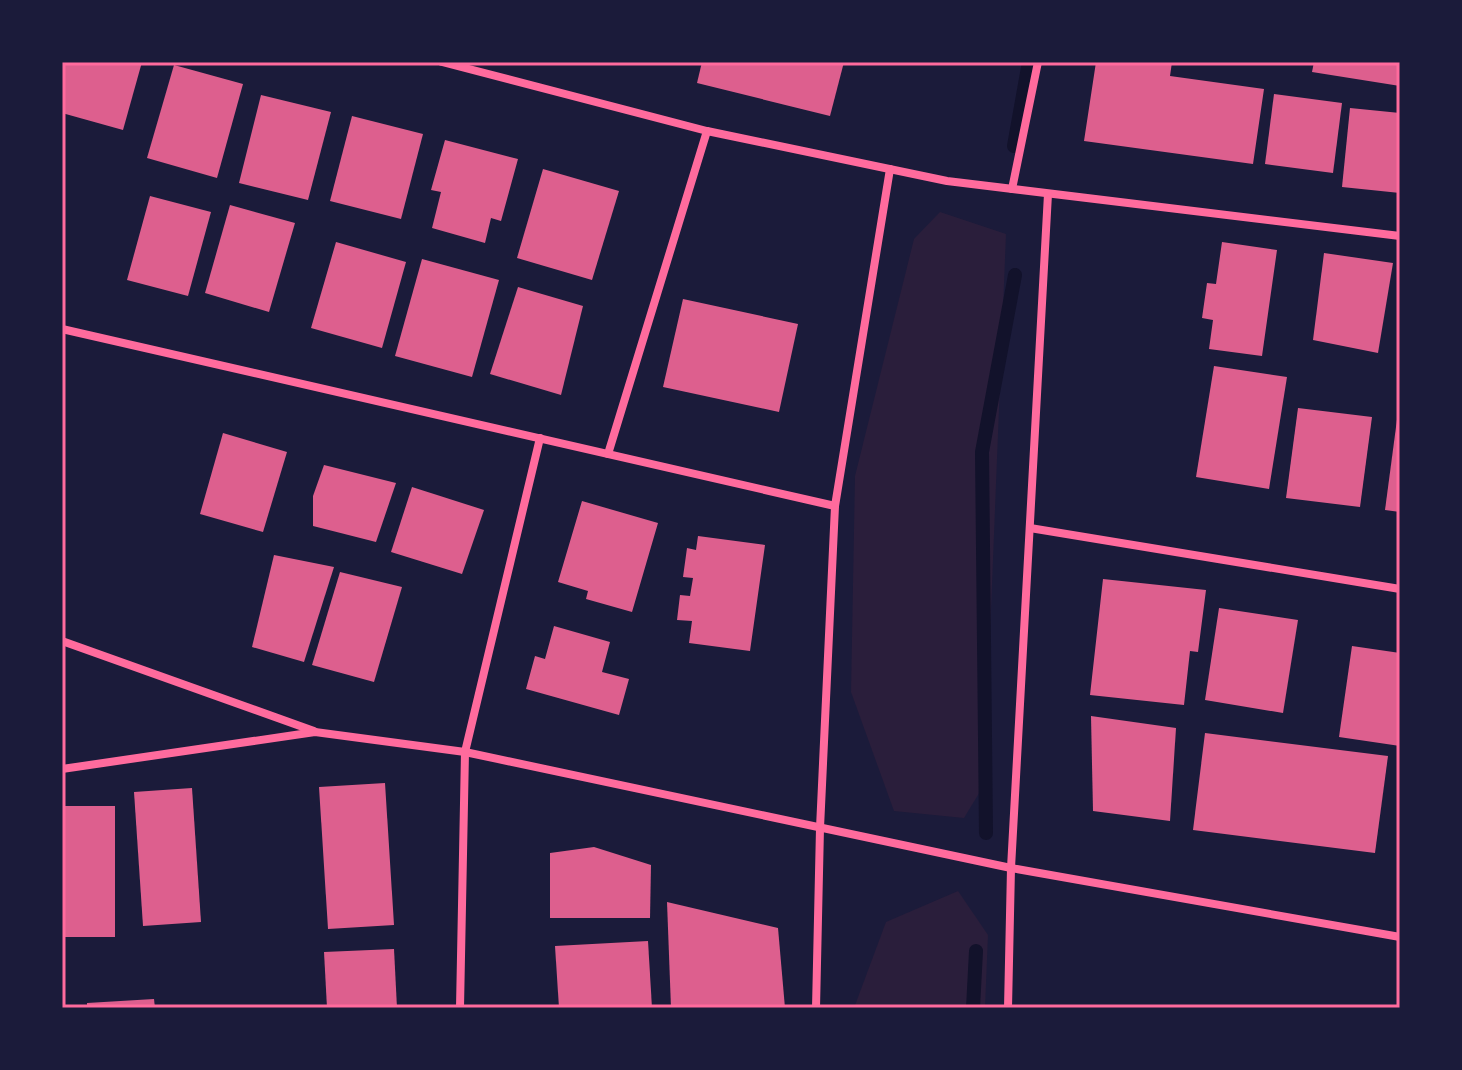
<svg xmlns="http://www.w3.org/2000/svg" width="1462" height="1070" font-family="Lato,sans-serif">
  <rect width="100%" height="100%" fill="#1b1b3a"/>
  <g fill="#2a1e3b">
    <polygon points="940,212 1006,234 984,785 964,818 894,811 851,692 855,476 914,239"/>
    <polygon points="958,891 988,935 985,1008 854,1008 886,922"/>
  </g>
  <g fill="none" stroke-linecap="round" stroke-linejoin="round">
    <g stroke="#12122b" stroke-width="14">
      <polyline points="1014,146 1029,62"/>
      <polyline points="986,833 982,452 1015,275"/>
      <polyline points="973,1008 976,951"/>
    </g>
  </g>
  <g fill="#dd5f8e">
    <polygon points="62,62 142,62 123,130 62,113"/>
    <polygon points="702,62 844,62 830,116 697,83"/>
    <polygon points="1096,62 1172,62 1170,76 1264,89 1253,164 1084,141"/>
    <polygon points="1314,62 1400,62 1400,86 1312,72"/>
    <polygon points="174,65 243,84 217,178 147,158"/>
    <polygon points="1274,94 1342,103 1333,173 1265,164"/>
    <polygon points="261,95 331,112 308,200 239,183"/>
    <polygon points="1350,108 1400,113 1400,193 1342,187"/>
    <polygon points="352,116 423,134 401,219 330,201"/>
    <polygon points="445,140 518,159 501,221 491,218 485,243 432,228 441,192 431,190"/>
    <polygon points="543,169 619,191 592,280 517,258"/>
    <polygon points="150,196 211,212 188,296 127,280"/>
    <polygon points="230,205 295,223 269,312 205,293"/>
    <polygon points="336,242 406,262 382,348 311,328"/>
    <polygon points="1222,242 1277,250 1262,356 1209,349 1213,320 1202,318 1207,283 1216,284"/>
    <polygon points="1324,253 1393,263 1378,353 1313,340"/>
    <polygon points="422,259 499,280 472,377 395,356"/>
    <polygon points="518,287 583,306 561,395 490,374"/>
    <polygon points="683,299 798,324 779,412 663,387"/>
    <polygon points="1214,366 1287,377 1269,489 1196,477"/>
    <polygon points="1298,408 1372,417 1360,507 1286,498"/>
    <polygon points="1398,412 1400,412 1400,512 1385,510"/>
    <polygon points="223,433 287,452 263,532 200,514"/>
    <polygon points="324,465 396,483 376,542 313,526 313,496"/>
    <polygon points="412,487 484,510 462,574 391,552"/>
    <polygon points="582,501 658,523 632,612 586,599 588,591 558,582"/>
    <polygon points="698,536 765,545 750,651 689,643 692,621 677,620 680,595 690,596 693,578 683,577 687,548 696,550"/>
    <polygon points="274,555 334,567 304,662 252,647"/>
    <polygon points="340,572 402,587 374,682 312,665"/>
    <polygon points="1103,579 1206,590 1198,652 1190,651 1184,705 1090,695"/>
    <polygon points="1219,608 1298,620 1283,713 1205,700"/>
    <polygon points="554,626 610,642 602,672 629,679 619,715 526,689 535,656 545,659"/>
    <polygon points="1352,646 1400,653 1400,746 1339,737"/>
    <polygon points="1091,716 1176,728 1170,821 1093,811"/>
    <polygon points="1205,733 1388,756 1375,853 1193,830"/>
    <polygon points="385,783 394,925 328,929 319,787"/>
    <polygon points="192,788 201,922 143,926 134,792"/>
    <rect x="62" y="806" width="53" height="131"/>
    <polygon points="594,847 651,865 650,918 550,918 550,853"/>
    <polygon points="667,902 778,928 785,1008 671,1008"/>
    <polygon points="648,941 652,1008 559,1008 555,946"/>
    <polygon points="394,949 397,1008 327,1008 324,952"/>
    <polygon points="154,999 155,1008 87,1008 87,1003"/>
  </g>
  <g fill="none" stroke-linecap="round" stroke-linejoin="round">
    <g stroke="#ff6b9d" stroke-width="8">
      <polyline points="442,62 707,131 947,181 1400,236"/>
      <polyline points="1012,189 1038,62"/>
      <polyline points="62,329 835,506"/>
      <polyline points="608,454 707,131"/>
      <polyline points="1030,528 1400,589"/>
      <polyline points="62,641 314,731"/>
      <polyline points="62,769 315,732 465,752 1011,868 1400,937"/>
      <polyline points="460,1008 465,752 540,438"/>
      <polyline points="816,1008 820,828 835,506 890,169"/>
      <polyline points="1008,1008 1011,868 1048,194"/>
    </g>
  </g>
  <rect width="1462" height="1070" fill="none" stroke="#1b1b3a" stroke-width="128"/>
  <rect x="64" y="64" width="1334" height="942" fill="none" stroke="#ff6b9d" stroke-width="3"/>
</svg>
